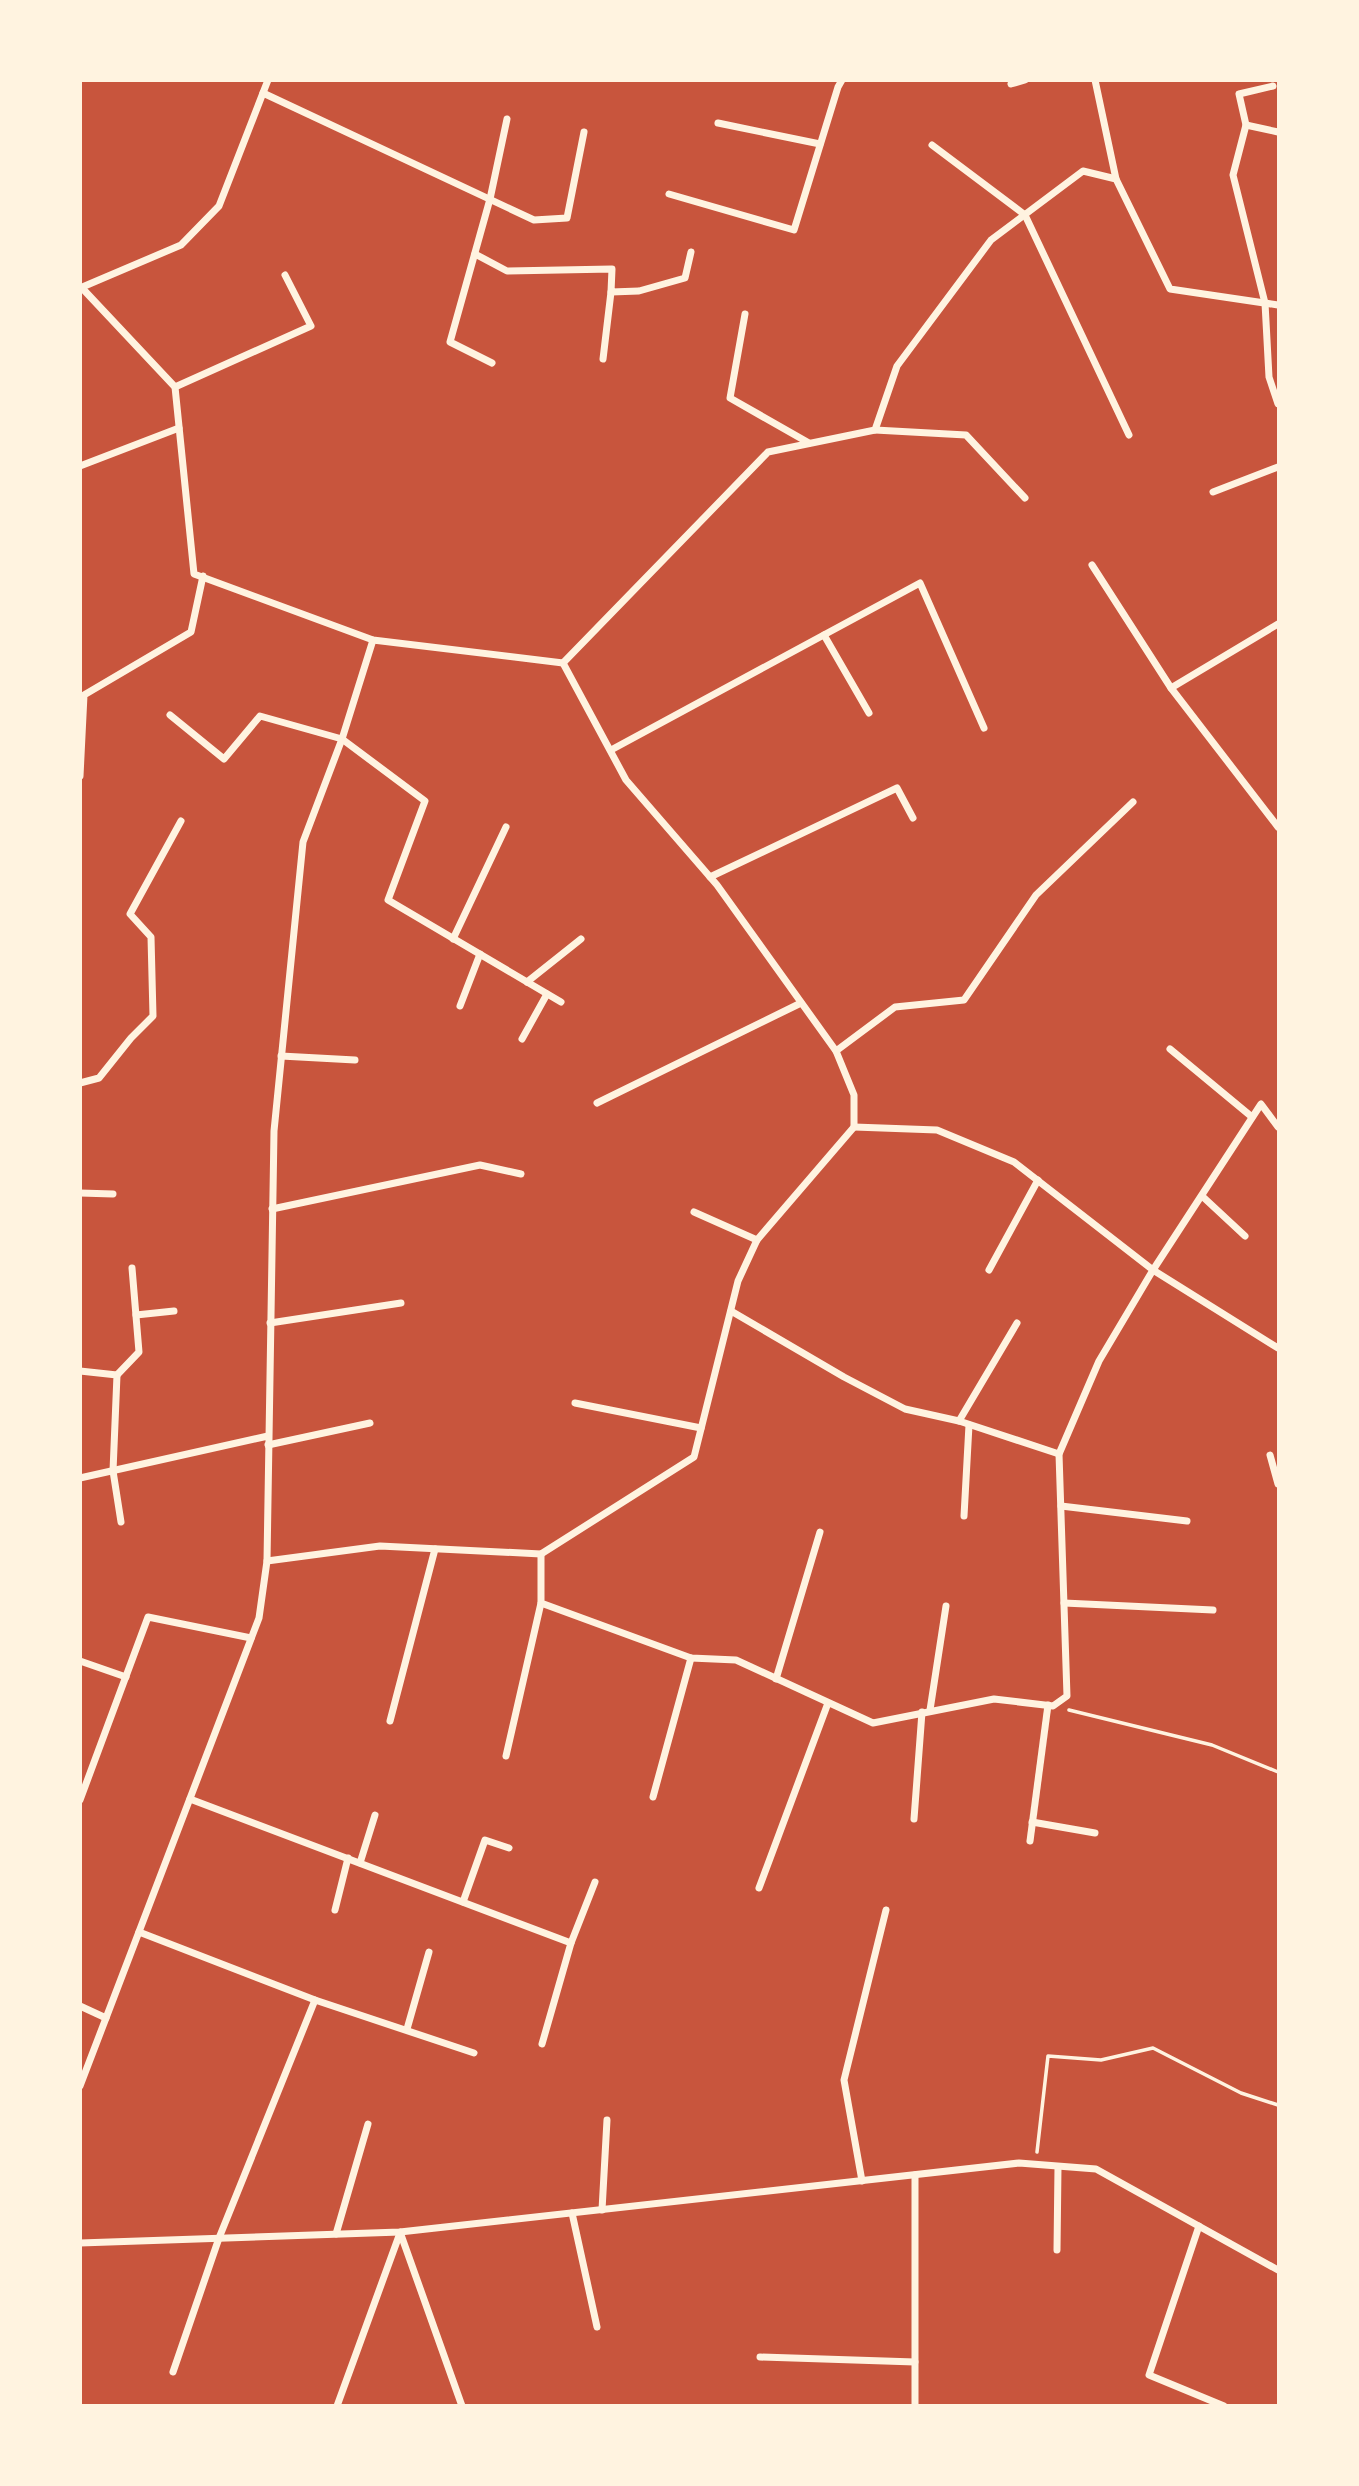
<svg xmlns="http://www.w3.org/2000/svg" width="1359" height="2486" font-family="'Exo 2',sans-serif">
  <rect width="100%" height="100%" fill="#c8553d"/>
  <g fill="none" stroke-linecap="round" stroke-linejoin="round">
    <g stroke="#fff3e0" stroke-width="3.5">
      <polyline points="1069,1710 1212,1745 1278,1772"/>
      <polyline points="1037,2152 1048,2056 1101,2060 1153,2048 1241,2093 1278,2105"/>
    </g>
    <g stroke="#fff3e0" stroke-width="7">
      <polyline points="1095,80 1116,179"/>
      <polyline points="1011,84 1025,80"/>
      <polyline points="1273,86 1239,94 1246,125 1233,175 1265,303 1269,377 1278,404"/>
      <polyline points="263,93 534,220 567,218 584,132"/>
      <polyline points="718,123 820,144"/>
      <polyline points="1246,125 1278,132"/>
      <polyline points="932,145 1025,215 1129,435"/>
      <polyline points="669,194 794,230 838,87 842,80"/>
      <polyline points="475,254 507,271 612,269 611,292 639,291 685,278 691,252"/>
      <polyline points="80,288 181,245 219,206 268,80"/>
      <polyline points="82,288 175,387 194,574 373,640 563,663"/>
      <polyline points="745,314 730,398 809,443"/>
      <polyline points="603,359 611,292"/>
      <polyline points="492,363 450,342 490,199 507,119"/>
      <polyline points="175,387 311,326 285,275"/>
      <polyline points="875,430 966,435 1025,498"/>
      <polyline points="80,466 179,428"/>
      <polyline points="1213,492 1278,467"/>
      <polyline points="1092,565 1171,688"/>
      <polyline points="1278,624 1171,688 1278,827"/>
      <polyline points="824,635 869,713"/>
      <polyline points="563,663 768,452 875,430 897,366 991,240 1083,171 1116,179 1170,289 1278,305"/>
      <polyline points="170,715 224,759 260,716 342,739 425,801 388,900 561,1002"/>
      <polyline points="611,750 920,583 984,728"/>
      <polyline points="80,776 84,695 191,632 203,576"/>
      <polyline points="710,877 897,788 913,818"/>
      <polyline points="453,939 506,827"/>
      <polyline points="527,982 581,939"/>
      <polyline points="460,1006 480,954"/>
      <polyline points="522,1039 547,994"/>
      <polyline points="1170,1049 1252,1117"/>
      <polyline points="836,1051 895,1007 964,1000 1036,895 1133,802"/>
      <polyline points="281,1056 355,1060"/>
      <polyline points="80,1083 99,1078 131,1038 153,1016 151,937 130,914 181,821"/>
      <polyline points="597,1103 801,1003"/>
      <polyline points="1278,1127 1261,1104 1153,1270 1278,1348"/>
      <polyline points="80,1193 113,1194"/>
      <polyline points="1202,1196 1245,1236"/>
      <polyline points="272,1209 480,1165 521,1174"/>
      <polyline points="694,1212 757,1240"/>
      <polyline points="989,1270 1038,1180"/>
      <polyline points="731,1311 844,1377 905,1409 959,1421 1059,1454"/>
      <polyline points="136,1315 174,1311"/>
      <polyline points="270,1323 401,1303"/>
      <polyline points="80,1371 117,1375 113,1471 121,1522"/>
      <polyline points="117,1375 139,1352 132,1268"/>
      <polyline points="575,1403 701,1428"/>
      <polyline points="959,1421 1017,1323"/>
      <polyline points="268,1445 370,1423"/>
      <polyline points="1270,1455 1278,1484"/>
      <polyline points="80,1478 268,1436"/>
      <polyline points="1061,1506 1187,1521"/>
      <polyline points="964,1516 969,1425"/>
      <polyline points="541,1554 541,1603 691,1658 736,1660 873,1723 994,1699 1053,1706 1067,1696 1059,1454 1099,1361 1153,1270 1014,1162 937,1130 854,1127"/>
      <polyline points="267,1561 380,1546 541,1554 694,1457 738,1281 757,1240 854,1127 854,1095 836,1051 717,885 626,780 563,663"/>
      <polyline points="1064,1603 1213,1610"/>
      <polyline points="80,1661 126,1677"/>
      <polyline points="776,1679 820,1532"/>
      <polyline points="930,1710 946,1606"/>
      <polyline points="390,1721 435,1549"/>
      <polyline points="506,1756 541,1603"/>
      <polyline points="653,1797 691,1658"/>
      <polyline points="190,1799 571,1943 542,2044"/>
      <polyline points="80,1800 148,1617 251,1638"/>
      <polyline points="914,1819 922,1712"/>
      <polyline points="1032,1822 1095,1833"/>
      <polyline points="1030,1841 1048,1705"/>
      <polyline points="360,1863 375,1815"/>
      <polyline points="759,1888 828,1703"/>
      <polyline points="463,1902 485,1840 509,1848"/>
      <polyline points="335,1910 348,1858"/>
      <polyline points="139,1932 315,2000 474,2053"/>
      <polyline points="571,1943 595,1882"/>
      <polyline points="80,2006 106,2018"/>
      <polyline points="407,2029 429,1952"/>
      <polyline points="80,2086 259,1618 267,1561 274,1131 303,842 342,739 373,640"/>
      <polyline points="915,2175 915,2406"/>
      <polyline points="862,2181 844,2080 886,1910"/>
      <polyline points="602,2210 607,2120"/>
      <polyline points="572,2213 597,2327"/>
      <polyline points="1199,2226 1149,2375 1224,2406"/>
      <polyline points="400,2232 462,2406"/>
      <polyline points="336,2234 368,2124"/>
      <polyline points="80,2243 400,2232 1019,2163 1096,2169 1278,2270"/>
      <polyline points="1057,2250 1058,2167"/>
      <polyline points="760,2357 915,2362"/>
      <polyline points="173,2372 219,2238 315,2000"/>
      <polyline points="337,2406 400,2233"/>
    </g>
  </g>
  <rect width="1359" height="2486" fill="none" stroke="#fff3e0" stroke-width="164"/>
</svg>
